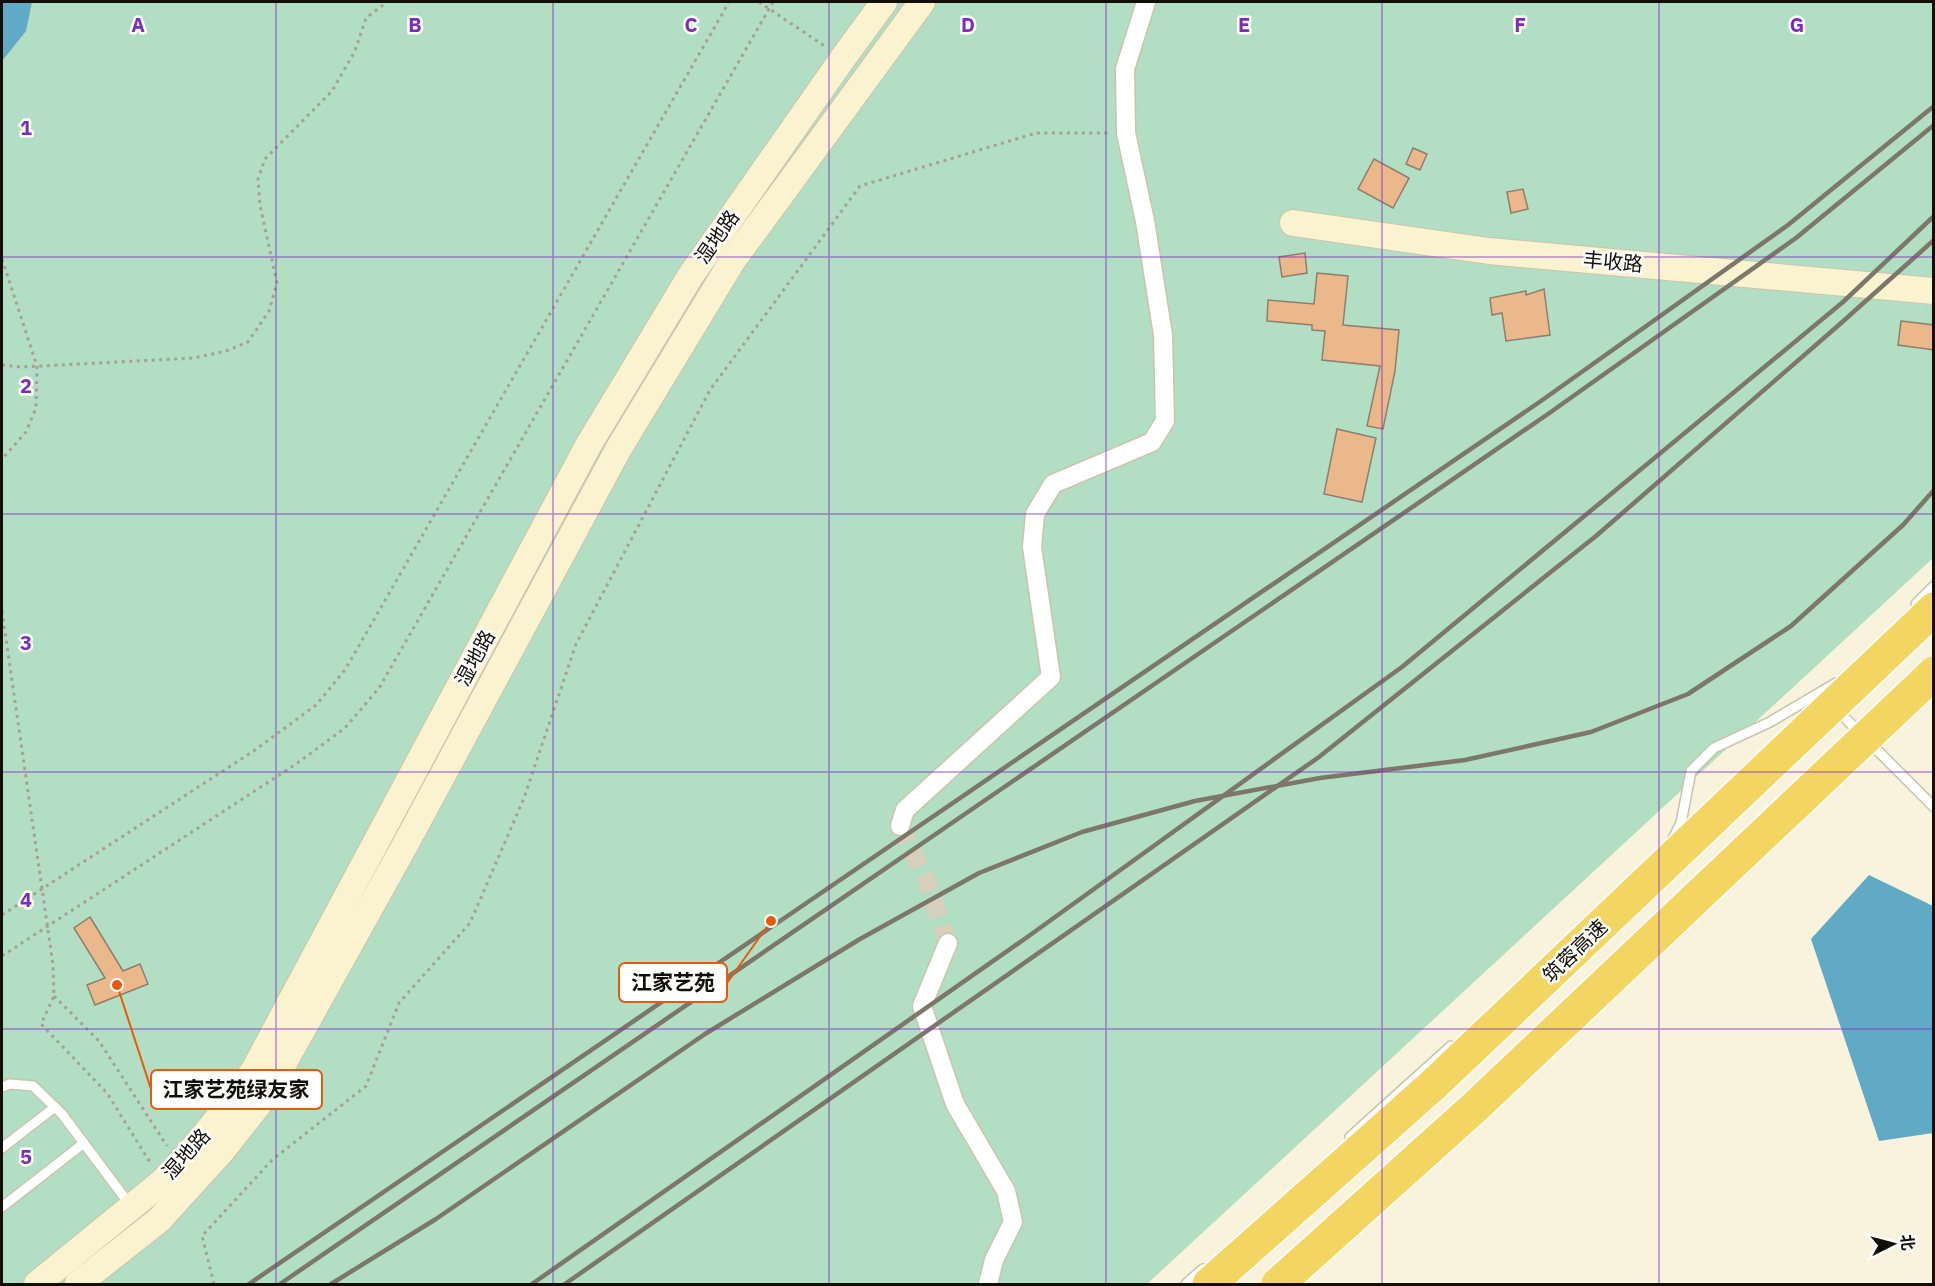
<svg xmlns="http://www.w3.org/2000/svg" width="1935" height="1286" font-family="'IBM Plex Sans','Noto Sans SC',sans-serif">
  <rect width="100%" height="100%" fill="#f9f2dc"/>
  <polygon fill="#b2dec3" points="2,2 1933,2 1933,558 1147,1284 2,1284"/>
  <g fill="#61aac6">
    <polygon points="2,2 32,2 26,31 2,61"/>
    <polygon points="1869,875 1933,906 1933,1133 1879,1141 1811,939"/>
  </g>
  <g fill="#ebb88b" stroke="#8f7e6f" stroke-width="1.5">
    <polygon points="1413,148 1427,154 1420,170 1406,164"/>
    <polygon points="1374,159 1409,178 1393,208 1358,189"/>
    <polygon points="1523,189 1528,209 1511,213 1507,192"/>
    <polygon points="1305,253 1307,273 1282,277 1279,257"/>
    <polygon points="1317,273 1348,276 1343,325 1399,330 1395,371 1383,429 1367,426 1380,366 1322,360 1325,331 1312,330 1312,325 1267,321 1268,300 1314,304"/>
    <polygon points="1544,289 1550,335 1506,341 1502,313 1492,315 1490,298 1526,291 1526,295"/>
    <polygon points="1901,321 1934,325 1934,350 1898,345"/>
    <polygon points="1337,429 1376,438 1362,502 1324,494"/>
    <polygon points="90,917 123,971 140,964 148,984 95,1005 87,985 105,978 74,928"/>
  </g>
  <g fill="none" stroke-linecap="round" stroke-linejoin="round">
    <polyline stroke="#d6d0bc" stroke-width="18" stroke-dasharray="18 9" stroke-linecap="butt" points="900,826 927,881 948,943"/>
    <defs>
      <g id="lane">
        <polyline points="1916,604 1934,586"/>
        <polyline points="1836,709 1934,807"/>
        <polyline points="1672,841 1681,823 1691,771 1714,748 1770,722 1836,683"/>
        <polyline points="2,1087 10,1084 33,1086 62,1114 130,1205"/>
        <polyline points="1350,1137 1451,1046"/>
        <polyline points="2,1148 55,1107"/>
        <polyline points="2,1207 84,1143"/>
        <polyline points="1186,1284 1203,1269"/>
      </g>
      <g id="street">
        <polyline points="900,826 905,810 1051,677 1032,547 1035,514 1053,484 1152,442 1165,421 1163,335 1145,221 1126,133 1125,69 1146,2"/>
        <polyline points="948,943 922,1006 955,1104 1006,1191 1013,1222 994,1260 988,1284"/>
      </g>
      <g id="secondary">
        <polyline points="1293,223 1489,251 1934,291"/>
        <path d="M37,1284L162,1182C196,1148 226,1109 254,1070L589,444L691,275L843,58L884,2"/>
        <polyline points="78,1284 159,1220 221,1152 266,1095 404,847 619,448 733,260 922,2"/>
      </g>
    </defs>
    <use href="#lane" stroke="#cac4ae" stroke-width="12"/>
    <use href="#street" stroke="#cac4ae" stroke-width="21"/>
    <use href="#secondary" stroke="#cac4ae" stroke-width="28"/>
    <g stroke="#a6a190" stroke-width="3" stroke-dasharray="3 4.5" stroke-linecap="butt">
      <polyline points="759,2 826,47"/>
      <polyline points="2,259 37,366 36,408 26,432 2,459"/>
      <polyline points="2,365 21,367 194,358 226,351 248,342 269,311 277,283 260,205 258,179 265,159 332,91 355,51 366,18 387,2"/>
      <polyline points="2,611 53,965 54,996 41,1024 107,1093 151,1164"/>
      <polyline points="2,915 255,750 316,705 345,670 729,2"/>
      <polyline points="2,956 296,764 345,728 379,688 773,2"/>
      <polyline points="54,996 99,1041 167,1146"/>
      <polyline points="214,1284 202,1236 272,1160 366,1086 399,1003 470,923 524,798 576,644 710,390 860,186 1036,133 1109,133"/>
    </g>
    <use href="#lane" stroke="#fff" stroke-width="9"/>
    <use href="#street" stroke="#fff" stroke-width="18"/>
    <use href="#secondary" stroke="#fbf3d0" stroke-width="26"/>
    <g stroke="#7c7769" stroke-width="4.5">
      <polyline points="249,1284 1541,401 1788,225 1934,106"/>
      <polyline points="280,1284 1548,414 1796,238 1934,125"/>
      <polyline points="331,1284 436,1219 705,1034 860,939 979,873 1082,832 1195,801 1320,778 1465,760 1591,732 1688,694 1791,626 1903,525 1934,490"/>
      <polyline points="532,1284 1026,938 1402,667 1843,302 1934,216"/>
      <polyline points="565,1284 1319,757 1596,536 1840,324 1934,240"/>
    </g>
    <defs>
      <g id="highway-bridge">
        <polyline points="1209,1284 1433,1085 1934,609"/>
        <polyline points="1278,1284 1476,1106 1934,673"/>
      </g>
    </defs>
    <use href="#highway-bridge" stroke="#fff" stroke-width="36" stroke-linecap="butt"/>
    <use href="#highway-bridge" stroke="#f3d662" stroke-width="33"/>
  </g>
  <path fill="none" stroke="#7b2cbf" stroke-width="1.5" stroke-opacity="0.55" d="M276,2V1284M553,2V1284M829,2V1284M1106,2V1284M1382,2V1284M1659,2V1284M2,257H1934M2,514H1934M2,772H1934M2,1029H1934"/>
  <g text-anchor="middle" stroke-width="5" stroke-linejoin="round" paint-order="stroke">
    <g font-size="20" fill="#120f08" stroke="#fff">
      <text transform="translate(717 237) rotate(-55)" y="7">湿地路</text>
      <text transform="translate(1613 262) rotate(5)" y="7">丰收路</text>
      <text transform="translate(475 658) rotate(-62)" y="7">湿地路</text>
      <text transform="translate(1575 951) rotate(-44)" y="7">筑蓉高速</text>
      <text transform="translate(186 1154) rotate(-48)" y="7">湿地路</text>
    </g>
  </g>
  <g font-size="20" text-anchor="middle" font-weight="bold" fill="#7b2cbf" stroke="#fff" stroke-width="5" stroke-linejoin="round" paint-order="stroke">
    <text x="138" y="32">A</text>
    <text x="415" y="32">B</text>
    <text x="691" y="32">C</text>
    <text x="968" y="32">D</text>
    <text x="1244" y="32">E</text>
    <text x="1520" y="32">F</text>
    <text x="1797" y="32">G</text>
    <text x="26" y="135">1</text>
    <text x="26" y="393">2</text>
    <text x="26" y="650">3</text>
    <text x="26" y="907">4</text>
    <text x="26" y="1164">5</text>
  </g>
  <path fill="none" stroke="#e8590c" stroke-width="2" d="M771 921L727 983M117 985L151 1089"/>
  <g fill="#e8590c" stroke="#fff" stroke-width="2">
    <circle cx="771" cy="921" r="6"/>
    <circle cx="117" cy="985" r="6"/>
  </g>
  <g fill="#fff" stroke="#e8590c" stroke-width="2">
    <rect x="619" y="963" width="108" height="39" rx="6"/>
    <rect x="151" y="1070" width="171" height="39" rx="6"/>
  </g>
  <g font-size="21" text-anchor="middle" font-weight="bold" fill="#120f08">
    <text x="673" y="990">江家艺苑</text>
    <text x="236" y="1097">江家艺苑绿友家</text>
  </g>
  <rect width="1935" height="1286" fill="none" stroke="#120f08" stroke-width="6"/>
  <g transform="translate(1893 1244) rotate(84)" stroke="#ffffff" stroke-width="4.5" paint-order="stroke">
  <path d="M0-4.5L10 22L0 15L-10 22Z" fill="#120f08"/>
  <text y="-9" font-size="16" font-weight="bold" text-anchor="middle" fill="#120f08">北</text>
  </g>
</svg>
